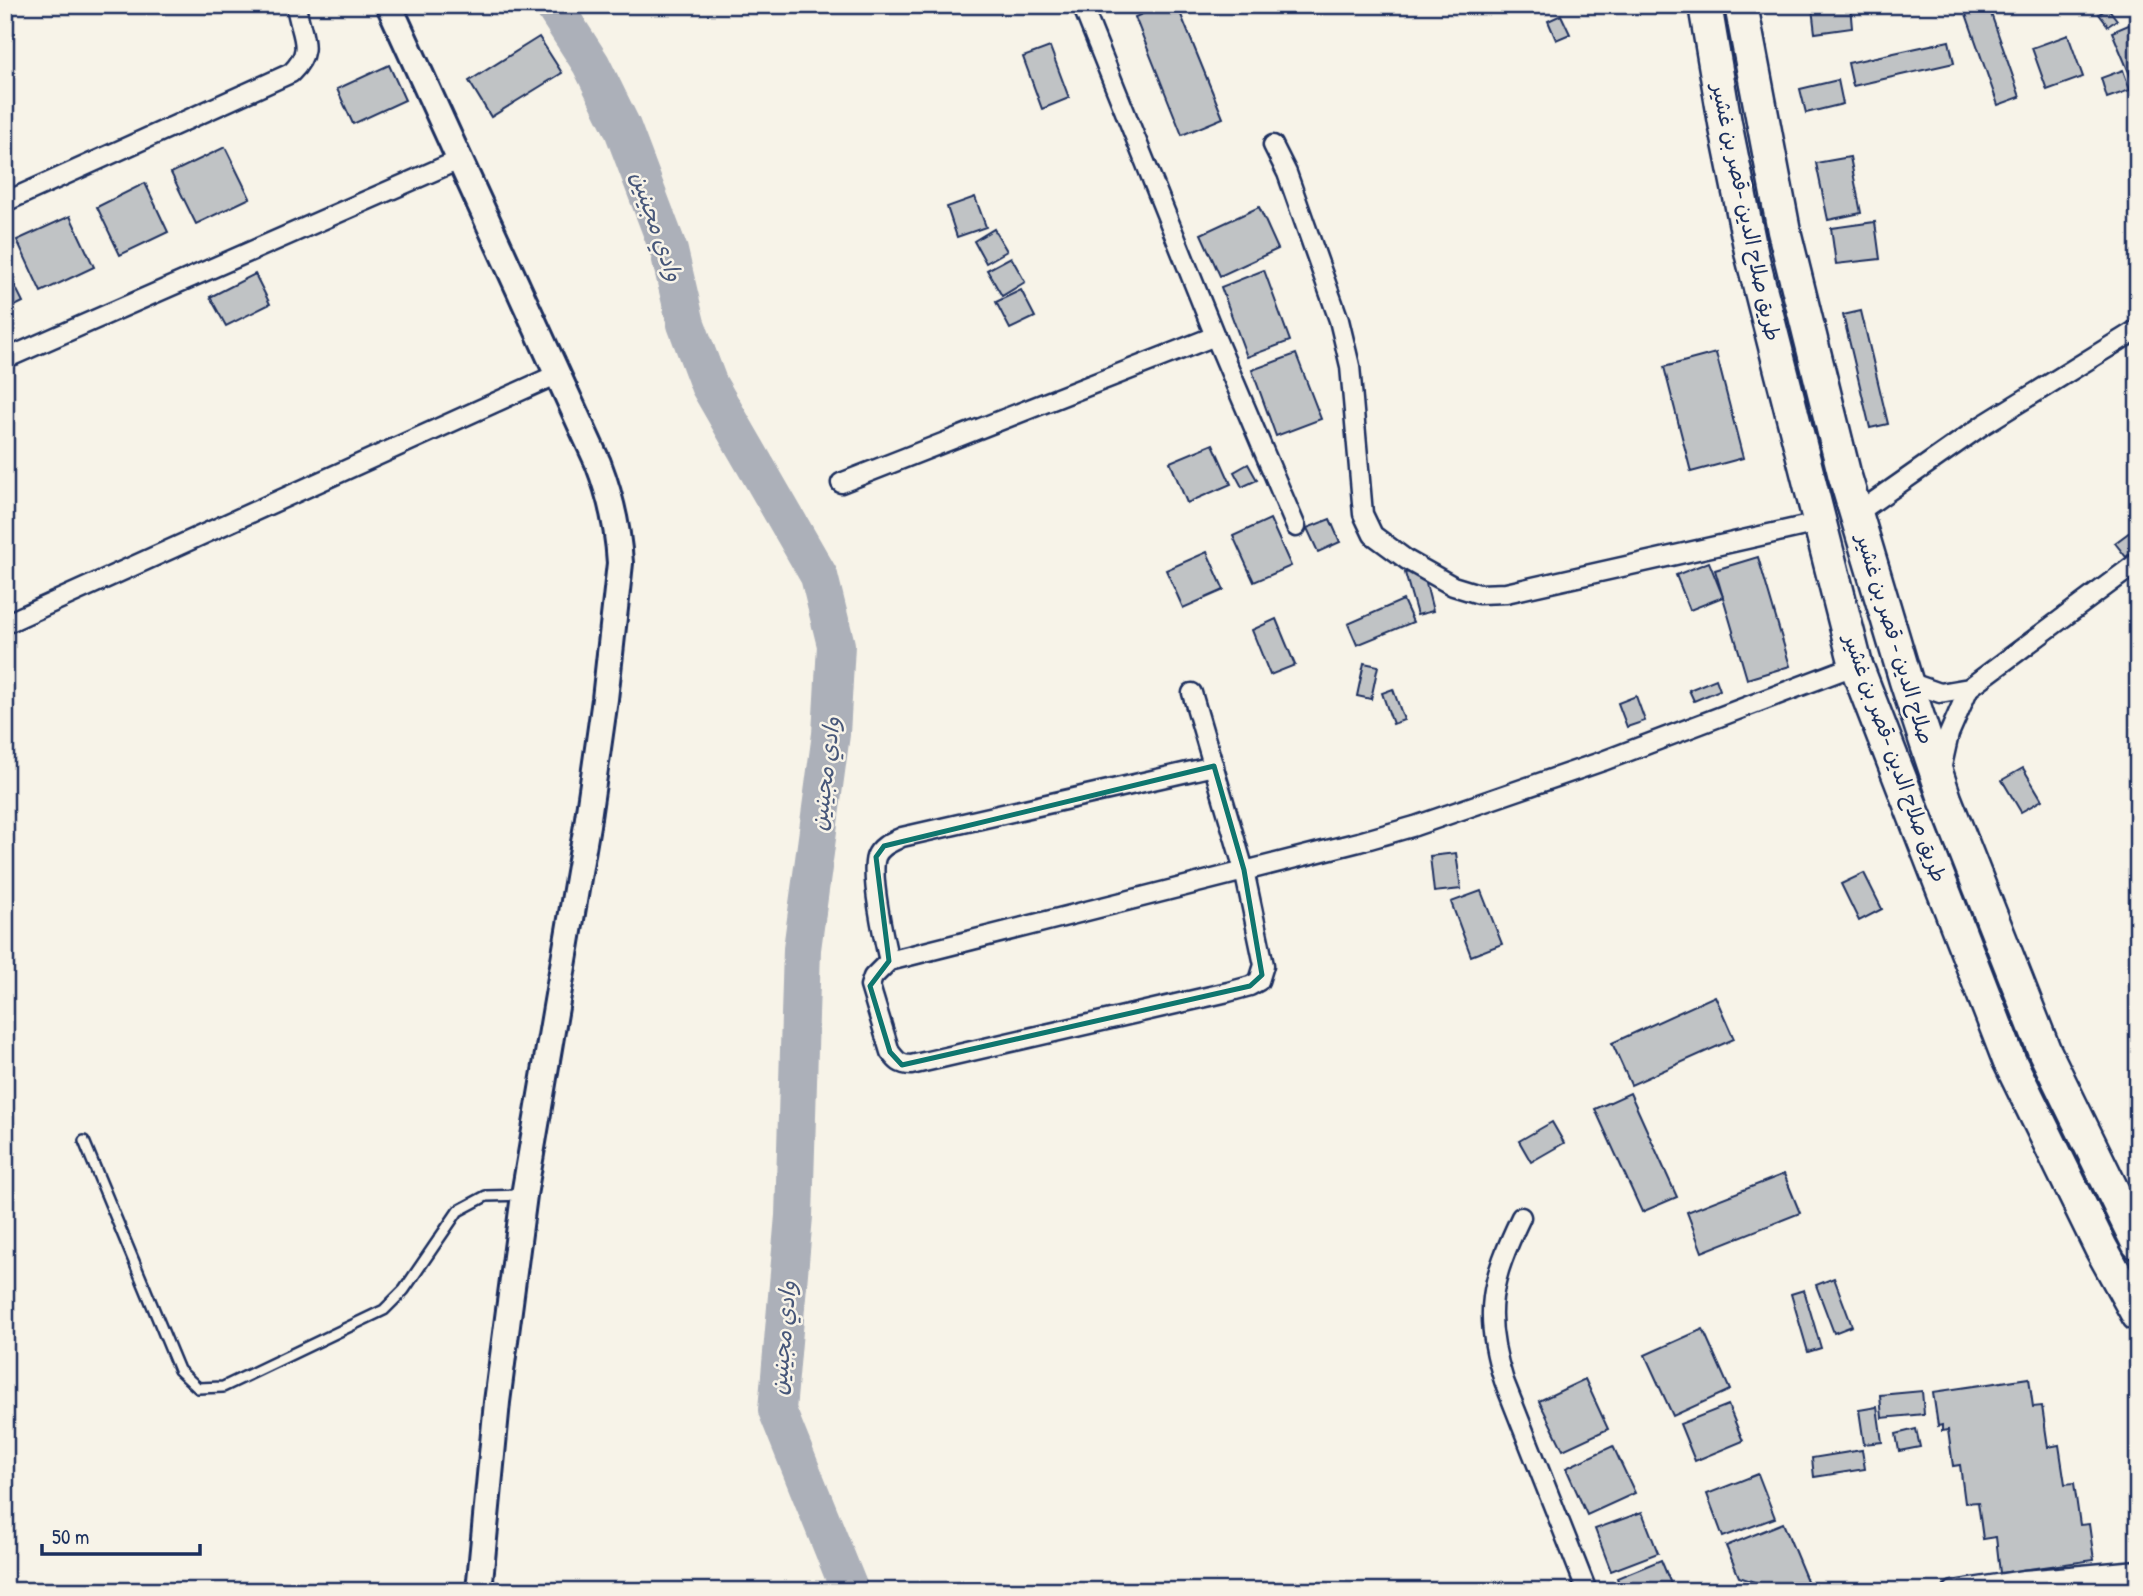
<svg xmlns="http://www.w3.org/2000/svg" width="2143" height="1596" font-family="'Patrick Hand','Playpen Sans Arabic',sans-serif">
  <rect width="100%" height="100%" fill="#f7f3e8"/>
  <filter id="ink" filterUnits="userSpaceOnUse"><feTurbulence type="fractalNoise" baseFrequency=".0143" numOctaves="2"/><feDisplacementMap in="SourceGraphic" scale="14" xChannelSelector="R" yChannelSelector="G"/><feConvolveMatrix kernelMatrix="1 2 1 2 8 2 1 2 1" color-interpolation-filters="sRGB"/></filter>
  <g filter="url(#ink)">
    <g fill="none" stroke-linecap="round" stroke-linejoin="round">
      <polyline stroke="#acb0b9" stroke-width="38" points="553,5 591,64 622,127 669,251 686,324 709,385 819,576 836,645 831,734 802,949 794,1216 777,1410 850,1591"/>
    </g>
    <g fill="#c0c3c5" stroke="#1b2f5e" stroke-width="2">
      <polygon points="1163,5 1177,5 1223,118 1182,135 1135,17"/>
      <polygon points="1836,5 1850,5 1852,28 1815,33 1812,8"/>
      <polygon points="1982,5 1988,5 2020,97 1998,105 1965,11"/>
      <polygon points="2108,8 2117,20 2108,26 2099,14"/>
      <polygon points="1561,15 1570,34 1556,40 1548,21"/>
      <polygon points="2138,21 2138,80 2133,82 2112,32"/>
      <polygon points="2068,35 2083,77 2047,90 2032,48"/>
      <polygon points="539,37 562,73 491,117 469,81"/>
      <polygon points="1949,41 1954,63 1853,86 1848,63"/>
      <polygon points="1050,47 1069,98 1042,109 1023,57"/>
      <polygon points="389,65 405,100 353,124 337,89"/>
      <polygon points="2123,70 2130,90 2107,98 2101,78"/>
      <polygon points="1838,80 1843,104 1806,113 1800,89"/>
      <polygon points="225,147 250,198 196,224 171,173"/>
      <polygon points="1850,157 1861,213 1828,220 1816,163"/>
      <polygon points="145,183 168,232 120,255 97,207"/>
      <polygon points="975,197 986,227 957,237 947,207"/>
      <polygon points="1259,207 1278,249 1220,276 1201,234"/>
      <polygon points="70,216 94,267 41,292 17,240"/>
      <polygon points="1875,222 1880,259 1836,264 1831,228"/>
      <polygon points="994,229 1007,251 986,263 974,241"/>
      <polygon points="1011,257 1025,282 1002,296 987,270"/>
      <polygon points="5,266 23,302 5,311"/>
      <polygon points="1264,270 1290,341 1247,357 1221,287"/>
      <polygon points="255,274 270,304 226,326 210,297"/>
      <polygon points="1021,290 1035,317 1010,329 996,302"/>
      <polygon points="1861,311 1888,424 1870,428 1843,315"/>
      <polygon points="1716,353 1743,458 1691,472 1664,367"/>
      <polygon points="1296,354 1321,419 1276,436 1252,370"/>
      <polygon points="1213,444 1231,484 1187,503 1170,462"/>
      <polygon points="1248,464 1257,480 1242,487 1234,472"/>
      <polygon points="1270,519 1291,566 1254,582 1233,536"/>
      <polygon points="1330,519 1340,542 1318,552 1307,528"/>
      <polygon points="2138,526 2138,547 2126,557 2115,543"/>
      <polygon points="1207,552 1224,590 1183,608 1166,570"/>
      <polygon points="1758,557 1790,666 1747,679 1715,570"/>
      <polygon points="1709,562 1723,597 1690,610 1676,575"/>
      <polygon points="1422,568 1433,611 1417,615 1405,573"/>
      <polygon points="1403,600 1413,622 1357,645 1348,624"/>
      <polygon points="1276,619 1295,665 1270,675 1252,630"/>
      <polygon points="1364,663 1378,666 1371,699 1357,696"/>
      <polygon points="1716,679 1720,690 1694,701 1689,690"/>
      <polygon points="1393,689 1404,720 1393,724 1382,693"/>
      <polygon points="1636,696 1645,721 1627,727 1618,703"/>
      <polygon points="2023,768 2042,800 2021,812 2002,780"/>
      <polygon points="1456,853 1461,889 1434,892 1430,856"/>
      <polygon points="1864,873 1882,909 1859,921 1841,884"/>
      <polygon points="1481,891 1502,944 1471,956 1451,902"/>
      <polygon points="1715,996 1734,1039 1631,1085 1612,1043"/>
      <polygon points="1630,1093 1677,1197 1642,1212 1595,1109"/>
      <polygon points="1552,1122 1564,1143 1531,1162 1519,1141"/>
      <polygon points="1784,1174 1800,1213 1702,1252 1687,1212"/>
      <polygon points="1834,1278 1852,1326 1834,1333 1816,1285"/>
      <polygon points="1804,1290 1821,1348 1808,1352 1791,1294"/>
      <polygon points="1703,1329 1730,1390 1673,1416 1645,1355"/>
      <polygon points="2029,1378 2033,1407 2042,1406 2048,1447 2059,1445 2065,1484 2074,1483 2080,1525 2089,1524 2094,1560 2000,1573 1996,1537 1983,1539 1978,1502 1965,1503 1960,1465 1953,1466 1948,1430 1942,1431 1942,1425 1938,1426 1933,1392"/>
      <polygon points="1585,1379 1608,1429 1563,1450 1539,1401"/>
      <polygon points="1922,1391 1924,1414 1882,1418 1880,1395"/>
      <polygon points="1728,1405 1743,1441 1695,1461 1680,1424"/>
      <polygon points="1877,1407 1882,1442 1864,1444 1859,1410"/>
      <polygon points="1916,1429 1920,1447 1899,1451 1896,1434"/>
      <polygon points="1613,1446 1635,1493 1587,1515 1566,1468"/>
      <polygon points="1862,1450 1865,1469 1814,1477 1812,1458"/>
      <polygon points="1758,1474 1775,1518 1723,1537 1707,1494"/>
      <polygon points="1642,1512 1658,1553 1611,1571 1595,1529"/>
      <polygon points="1783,1523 1808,1583 1790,1591 1782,1591 1739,1577 1726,1546"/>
      <polygon points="1661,1560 1674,1591 1622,1591 1617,1578"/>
    </g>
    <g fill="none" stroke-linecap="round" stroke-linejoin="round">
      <defs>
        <polyline id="lane" points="84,1141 179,1370 198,1388 223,1387 384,1310 404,1290 458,1211 486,1196 523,1195"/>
        <g id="street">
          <polyline points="1082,5 1215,336 1296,527"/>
          <polyline points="1273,145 1287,173 1339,320 1350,366 1363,514 1373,535 1407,560 1453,586 1479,594 1506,593 1818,523"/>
          <path d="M5,202L291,73C316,49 300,35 296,5"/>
          <polyline points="5,359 459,160"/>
          <polyline points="841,483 1215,336"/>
          <polyline points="1856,514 1983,425 2138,329"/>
          <polyline points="5,624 558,374"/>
          <polyline points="1906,681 1940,693 1969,688 2138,562"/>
          <path d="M1192,693L1244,870L1264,965L1259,981L1250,986L1228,992L911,1065C900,1065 897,1061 890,1052L870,986L873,977L889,961L1359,842L1415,826L1603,761L1856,665"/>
          <polyline points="1941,770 1949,734 1969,688"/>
          <path d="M889,961C884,940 870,876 876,857C880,846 892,842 902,837L1214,766"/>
          <path d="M1521,1217C1491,1280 1482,1313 1504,1381L1587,1591"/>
          <polyline points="1953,1591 2024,1580 2138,1570"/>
        </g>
        <path id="secondary" d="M389,5L598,463C611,497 618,527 620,563L605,699L587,825L524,1195L497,1402L479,1591"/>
        <g id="highway">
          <polyline points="1705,5 1725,123 1752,256 1856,665 2009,1060 2101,1248 2138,1315"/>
          <polyline points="1741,5 1784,231 1844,473 1906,681 1945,799 2044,1050 2138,1243"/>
        </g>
      </defs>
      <use href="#lane" stroke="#1b2f5e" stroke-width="14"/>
      <use href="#street" stroke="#1b2f5e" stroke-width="23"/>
      <use href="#secondary" stroke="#1b2f5e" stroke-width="30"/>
      <use href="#highway" stroke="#1b2f5e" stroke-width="37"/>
      <use href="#lane" stroke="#f7f3e8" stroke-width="9"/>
      <use href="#street" stroke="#f7f3e8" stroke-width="18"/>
      <use href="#secondary" stroke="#f7f3e8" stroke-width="24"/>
      <use href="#highway" stroke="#f7f3e8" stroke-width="32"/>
    </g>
  </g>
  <path fill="none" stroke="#0f766e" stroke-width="5" stroke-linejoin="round" d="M1214,766L1244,870L1262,975L1250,986L902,1065L890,1052L870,986L889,961L876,857L884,846Z"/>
  <g text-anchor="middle" stroke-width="5" stroke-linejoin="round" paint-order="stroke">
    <g font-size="21" fill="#1b2f5e" stroke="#f7f3e8">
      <text transform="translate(1746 212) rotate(78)" y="7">طريق صلاح الدين -قصر بن غشير</text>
      <text transform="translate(1895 639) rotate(73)" y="7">صلاح الدين - قصر بن غشير</text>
      <text transform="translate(1895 758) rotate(70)" y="7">طريق صلاح الدين -قصر بن غشير</text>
    </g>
    <g font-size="23" font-style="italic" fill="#465679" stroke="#f7f3e8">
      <text transform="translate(657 226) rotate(71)" y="8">وادي مجينين</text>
      <text transform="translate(825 774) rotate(-83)" y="8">وادي مجينين</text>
      <text transform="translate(783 1338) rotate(-85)" y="8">وادي مجينين</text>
    </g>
  </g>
  <rect width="2143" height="1596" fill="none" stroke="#f7f3e8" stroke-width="28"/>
  <rect x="14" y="14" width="2115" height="1568" fill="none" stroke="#1b2f5e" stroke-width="2.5" filter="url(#ink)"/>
  <path d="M42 1544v10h158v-10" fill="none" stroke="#1b2f5e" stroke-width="3.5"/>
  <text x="52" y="1544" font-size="21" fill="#1b2f5e" stroke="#f7f3e8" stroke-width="5" paint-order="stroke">50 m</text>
</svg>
